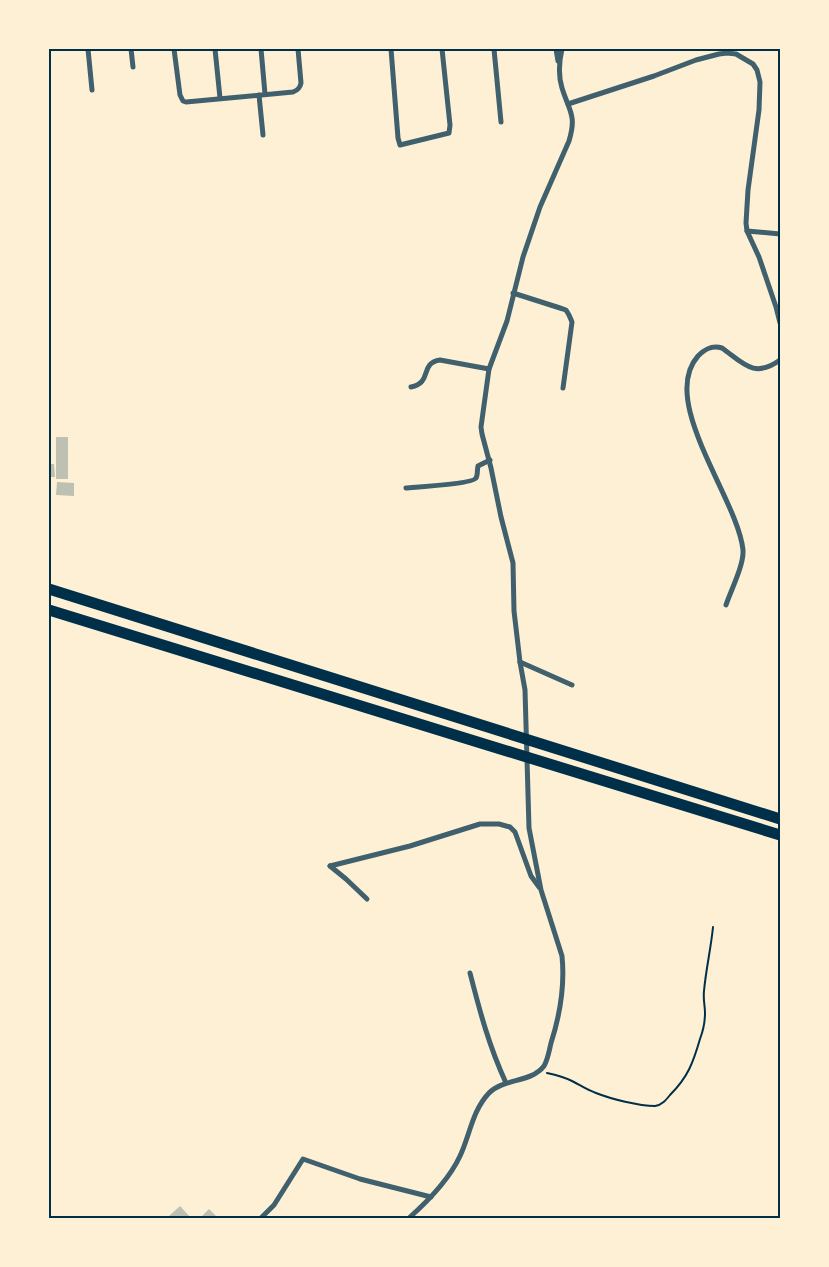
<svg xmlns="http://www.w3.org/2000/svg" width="829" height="1267" font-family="Lato,sans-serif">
  <rect width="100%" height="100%" fill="#fdf0d5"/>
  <g fill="#bec0b2">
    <rect x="56" y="437" width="12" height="42"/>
    <polygon points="49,464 54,464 55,477 49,477"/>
    <polygon points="57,482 74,483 74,496 56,495"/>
    <polygon points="180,1206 190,1217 188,1218 171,1218 169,1216"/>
    <polygon points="209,1209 218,1218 205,1218 202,1216"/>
  </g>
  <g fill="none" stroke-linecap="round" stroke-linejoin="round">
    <path stroke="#003049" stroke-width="2" d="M547,1073C556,1075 564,1077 572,1081C580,1085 587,1090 596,1093C611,1099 639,1106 655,1106C662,1105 666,1100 670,1095C688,1077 693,1063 700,1039C703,1031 705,1022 705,1013C705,1006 703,999 704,991C706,969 711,948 713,927"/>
    <g stroke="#3f606c" stroke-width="5">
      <polyline points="88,49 92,90"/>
      <polyline points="131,49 133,67"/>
      <path d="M174,49L180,95L183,101L186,102L293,92C298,90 300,88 301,83L298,49"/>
      <polyline points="215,49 220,98"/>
      <polyline points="261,49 265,94"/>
      <polyline points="391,49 398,138 400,145 449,133 450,125 442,49"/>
      <polyline points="494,49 501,122"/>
      <polyline points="556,49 558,61"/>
      <polyline points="259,95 263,135"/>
      <polyline points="568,104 654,76 696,60 719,54 727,53 736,54 753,64 757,70 760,82 759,110 748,190 746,223 747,231 759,257 776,307 780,323"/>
      <polyline points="747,231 780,234"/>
      <polyline points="513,293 560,308 566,310 569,315 572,322 563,388"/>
      <path d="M411,387C433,383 419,363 440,360L489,369"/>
      <path d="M406,488C415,487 473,484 476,478C478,475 477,469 478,466L490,460"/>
      <path d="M726,605C731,590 744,565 743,550C738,499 658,401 698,356C705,349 712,345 722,348C743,363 754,379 780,360"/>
      <polyline points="520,662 572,685"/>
      <polyline points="330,866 410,846 480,824 499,824 510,827 515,832 531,876 539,887"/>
      <polyline points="330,866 346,879 367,899"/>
      <path d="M470,973C480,1012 489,1046 506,1083"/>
      <polyline points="261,1218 274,1205 303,1159 360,1179 431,1197"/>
      <path d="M409,1218C428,1201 449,1180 460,1156C470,1135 472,1111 489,1093C504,1078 531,1083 544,1066C548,1059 549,1051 551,1043C560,1015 565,986 562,956L541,890L529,828L525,690L520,662L514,611L513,563L501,517L491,468L482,434L481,427L489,369L507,321L523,257L540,207L569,141C577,115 569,111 562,88C558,75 559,62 562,49"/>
    </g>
    <g stroke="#003049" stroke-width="11">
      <polyline points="49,589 780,819"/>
      <polyline points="49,610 780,835"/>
    </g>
  </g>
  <rect width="829" height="1267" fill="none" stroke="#fdf0d5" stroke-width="100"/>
  <rect x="50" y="50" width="729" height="1167" fill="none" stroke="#003049" stroke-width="2"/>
</svg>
